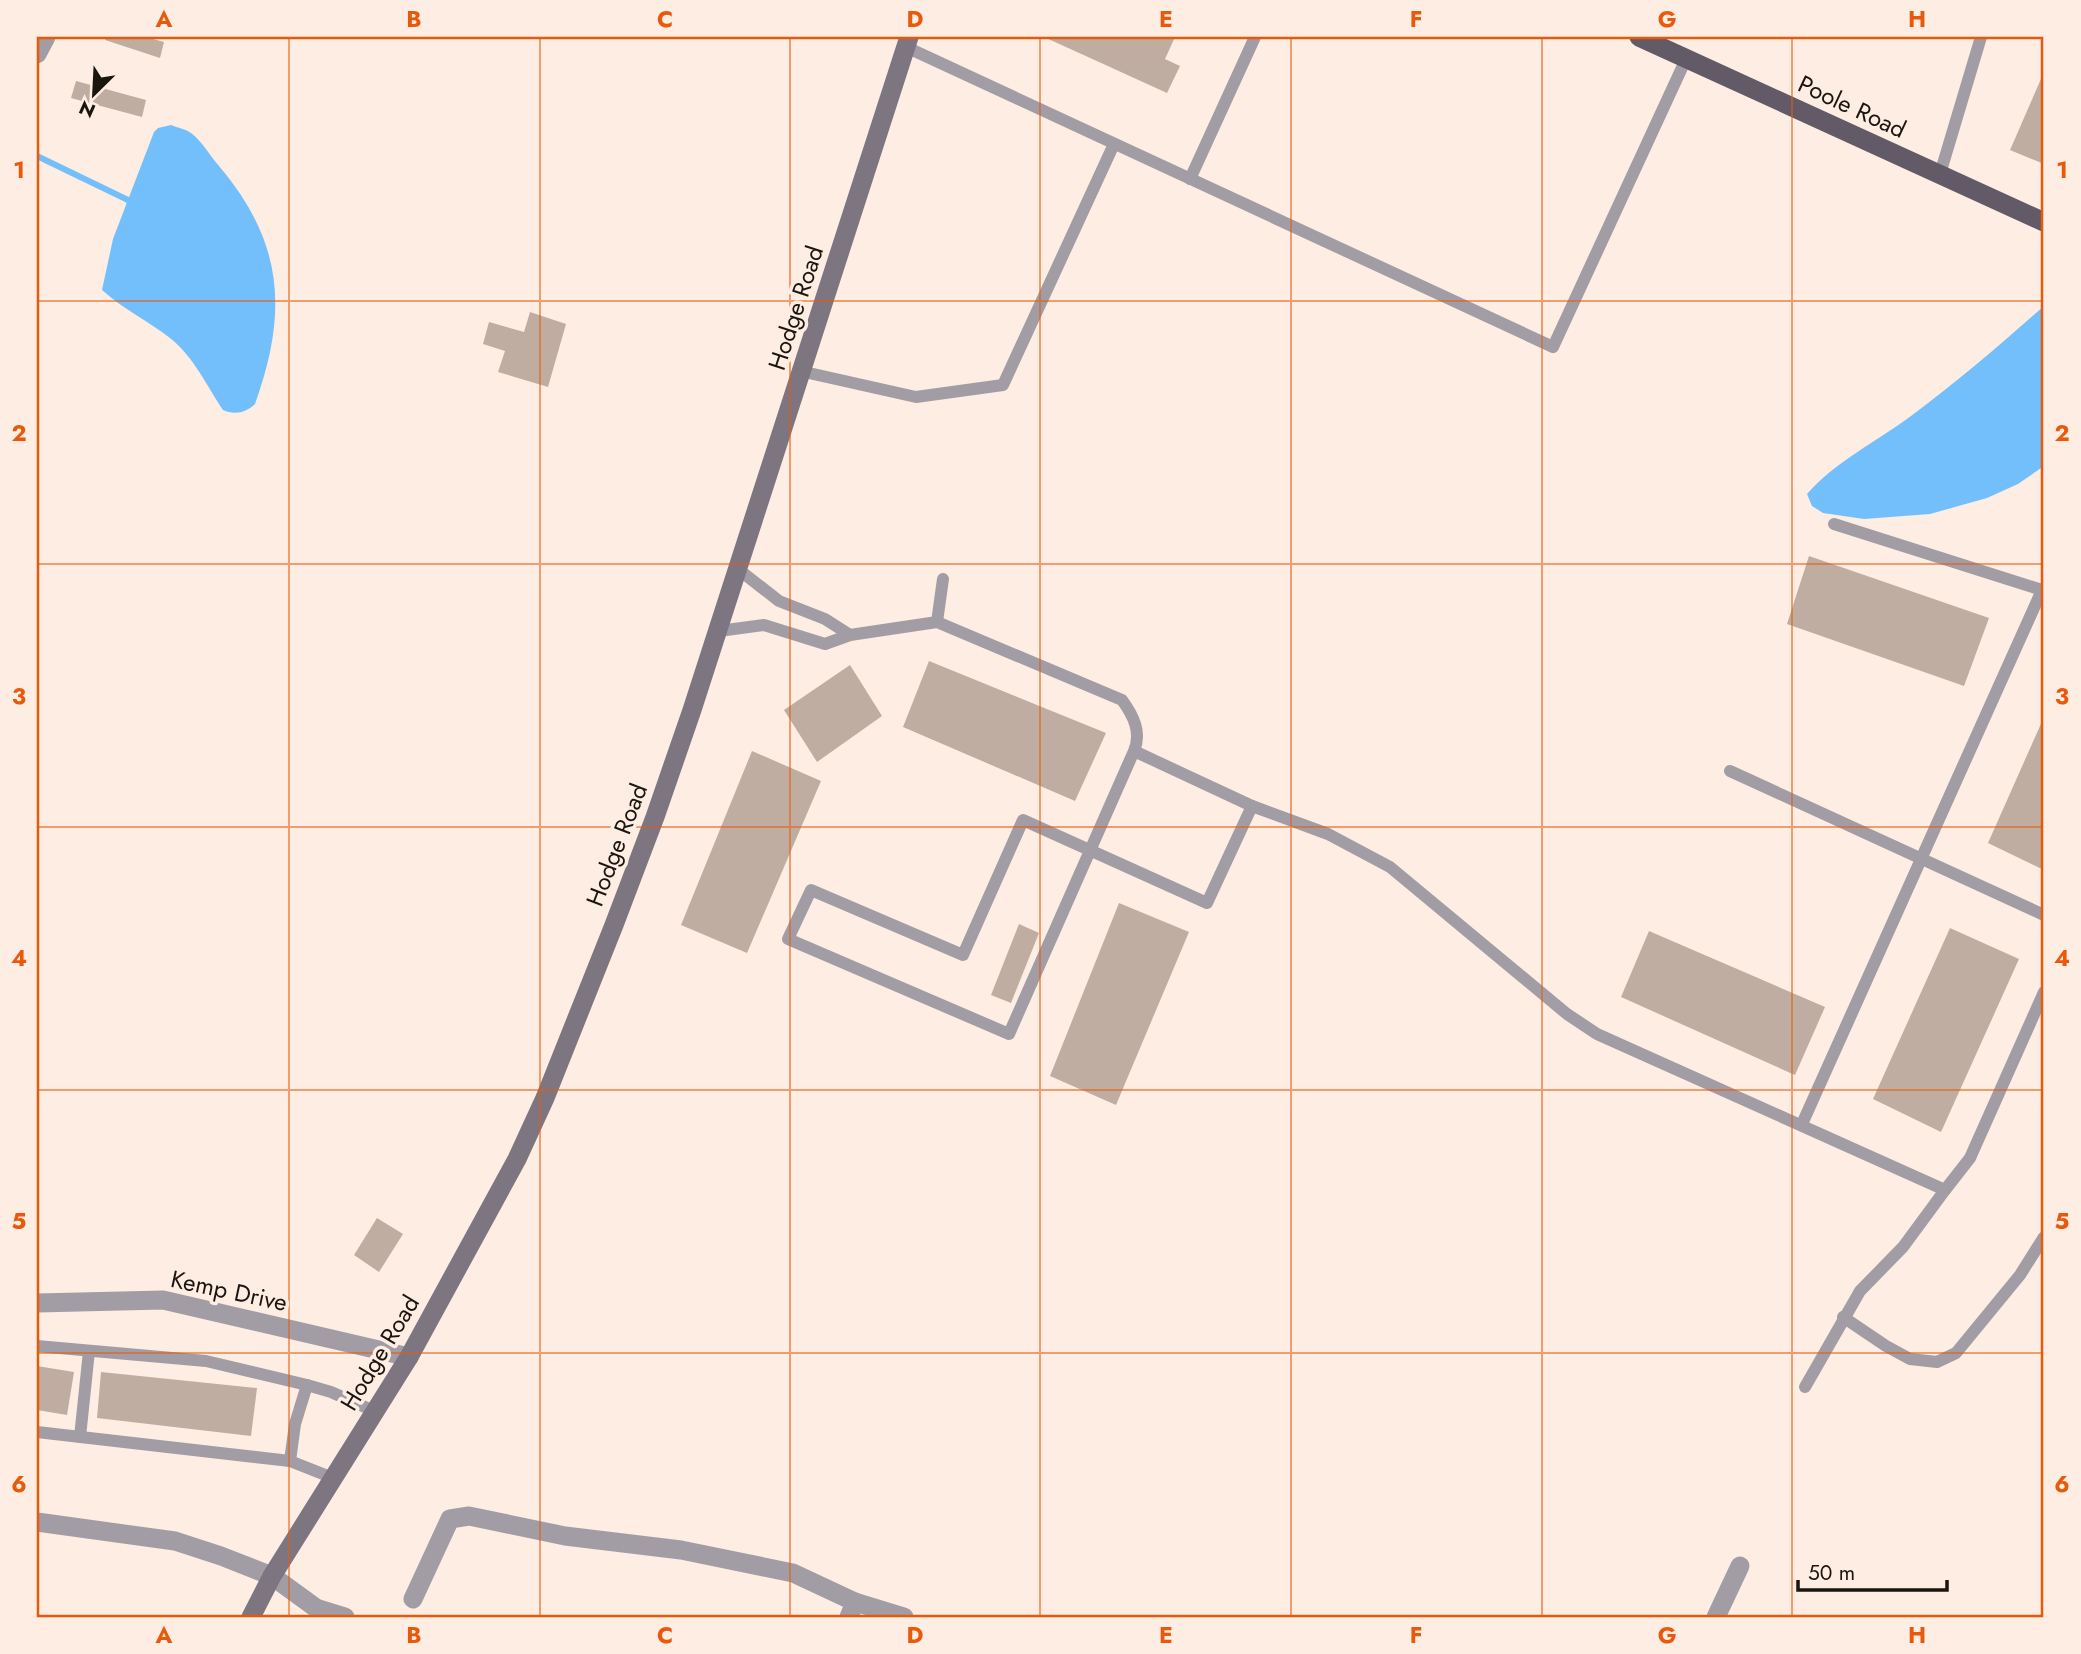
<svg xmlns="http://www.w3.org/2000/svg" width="2081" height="1654" font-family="Jost,sans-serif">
  <rect width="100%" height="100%" fill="#fdede3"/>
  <g fill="#73bffb">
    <path d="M171,125C178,128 186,129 191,133C202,141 210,156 219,166C284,243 288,312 255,404C246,413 234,415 223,410C207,386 193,356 170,338C148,321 123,309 102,290L113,239L154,132L158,128Z"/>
    <path d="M2044,306V466L2018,484L1987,498L1930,514L1864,519L1823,513L1812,506L1807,494C1836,461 1876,442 1911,416C1957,382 2001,344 2044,306Z"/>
  </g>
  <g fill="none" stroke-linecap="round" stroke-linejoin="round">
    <polyline stroke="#73bffb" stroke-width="6" points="37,156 128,200 131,204"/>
  </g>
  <g fill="#c0ada1">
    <polygon points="106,37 146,37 164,42 160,58 105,40"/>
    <polygon points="1044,37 1175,37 1165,59 1180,66 1167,93"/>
    <polygon points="2044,72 2044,164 2010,150"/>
    <polygon points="76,81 146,100 142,117 71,98"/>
    <polygon points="530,312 566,324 548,387 498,372 505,351 483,344 489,322 524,332"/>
    <polygon points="1809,556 1989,618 1964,686 1787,624"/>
    <polygon points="929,661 1106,733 1075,801 903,727"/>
    <polygon points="850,665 882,716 817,762 784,710"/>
    <polygon points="2044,717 2044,870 1988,843"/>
    <polygon points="752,751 821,781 747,953 681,925"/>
    <polygon points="1119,903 1189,932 1116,1105 1050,1076"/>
    <polygon points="1019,924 1039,933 1011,1003 991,995"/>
    <polygon points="1950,928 2019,959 1941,1132 1873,1099"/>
    <polygon points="1649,931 1825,1007 1795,1075 1621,997"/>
    <polygon points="377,1218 403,1234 379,1272 354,1255"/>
    <polygon points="37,1366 74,1372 67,1415 37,1410"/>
    <polygon points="101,1372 257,1388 251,1436 97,1418"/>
  </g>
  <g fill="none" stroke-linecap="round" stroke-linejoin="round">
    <g stroke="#a29da5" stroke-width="12">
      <polyline points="906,47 1553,347 1686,59"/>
      <polyline points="1940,174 1981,37"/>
      <polyline points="1190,179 1255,37"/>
      <polyline points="800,371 916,397 1003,385 1114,144"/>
      <polyline points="1834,524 2042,590"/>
      <polyline points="738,569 779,601 825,619 850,635"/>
      <polyline points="937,622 943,579"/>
      <path d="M719,631L764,625L825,644L850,635L937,622L1122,700C1133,715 1142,732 1134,751L1009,1034L788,939L811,890L963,955L1023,820L1207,903L1252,806L1134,751"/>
      <polyline points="1730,771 2044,915"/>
      <polyline points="1252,806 1328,834 1390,867 1567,1014 1597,1034 1945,1190 1970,1158 2044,992"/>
      <polyline points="1802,1124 2042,590 2044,591"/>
      <polyline points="1843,1317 1886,1346 1910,1359 1937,1362 1956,1353 2020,1275 2044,1237"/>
      <polyline points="37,1346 206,1361 307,1385"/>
      <polyline points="1805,1387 1860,1291 1903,1247 1945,1190"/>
      <polyline points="37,1432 290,1461 333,1478"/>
      <polyline points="80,1437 89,1351"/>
      <polyline points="290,1461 295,1424 307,1385 331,1392 374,1411"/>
    </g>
    <g stroke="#a29da5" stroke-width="19">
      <polyline points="37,54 46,37"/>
      <polyline points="37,1303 163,1300 409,1357"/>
      <polyline points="37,1522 175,1541 221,1556 272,1576 316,1608 345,1617"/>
      <polyline points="413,1599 450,1519 469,1516 565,1536 681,1550 793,1573 855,1602 849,1617"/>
      <polyline points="855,1602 904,1617"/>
      <polyline points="1716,1617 1740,1566"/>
    </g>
    <polyline stroke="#7d7681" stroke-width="19" points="251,1617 272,1576 409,1357 517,1159 545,1098 614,925 655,817 692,710 909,37"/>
    <polyline stroke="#635a67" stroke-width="19" points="1639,37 2044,222"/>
  </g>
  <path fill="none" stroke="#e8590c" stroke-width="2" stroke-opacity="0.55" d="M289,37V1617M540,37V1617M790,37V1617M1040,37V1617M1291,37V1617M1542,37V1617M1792,37V1617M37,301H2044M37,564H2044M37,827H2044M37,1090H2044M37,1353H2044"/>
  <g text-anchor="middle" stroke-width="7" stroke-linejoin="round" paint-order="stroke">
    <g font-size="24" fill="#1b1510" stroke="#fdede3">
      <text transform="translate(1852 107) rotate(25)" y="8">Poole Road</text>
      <text transform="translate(796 308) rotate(-72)" y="8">Hodge Road</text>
      <text transform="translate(617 845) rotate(-69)" y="8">Hodge Road</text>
      <text transform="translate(229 1291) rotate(12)" y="8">Kemp Drive</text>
      <text transform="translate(380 1353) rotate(-59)" y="8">Hodge Road</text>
    </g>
  </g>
  <rect width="2081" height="1654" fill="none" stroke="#fdede3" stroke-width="77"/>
  <g transform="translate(94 94) rotate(204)" stroke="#fdede3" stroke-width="5" paint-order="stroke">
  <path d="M0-5L12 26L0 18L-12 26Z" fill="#1b1510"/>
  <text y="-10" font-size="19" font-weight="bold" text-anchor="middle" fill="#1b1510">N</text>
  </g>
  <path d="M1798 1580v10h149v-10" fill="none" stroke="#1b1510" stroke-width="3.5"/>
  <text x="1808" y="1580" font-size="21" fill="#1b1510" stroke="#fdede3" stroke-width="5" paint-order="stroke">50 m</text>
  <rect x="38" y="38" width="2004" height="1578" fill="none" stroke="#e8590c" stroke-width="2.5"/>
  <g font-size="23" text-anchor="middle" font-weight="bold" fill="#e8590c">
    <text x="164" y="27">A</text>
    <text x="414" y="27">B</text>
    <text x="665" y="27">C</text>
    <text x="915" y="27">D</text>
    <text x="1166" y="27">E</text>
    <text x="1416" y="27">F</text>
    <text x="1667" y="27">G</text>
    <text x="1917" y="27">H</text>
    <text x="19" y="178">1</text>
    <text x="2062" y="178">1</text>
    <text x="19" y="441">2</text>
    <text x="2062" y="441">2</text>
    <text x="19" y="704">3</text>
    <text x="2062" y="704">3</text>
    <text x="19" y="966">4</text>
    <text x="2062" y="966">4</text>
    <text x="19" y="1229">5</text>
    <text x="2062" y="1229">5</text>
    <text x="19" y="1492">6</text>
    <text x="2062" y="1492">6</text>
    <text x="164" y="1643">A</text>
    <text x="414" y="1643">B</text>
    <text x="665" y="1643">C</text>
    <text x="915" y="1643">D</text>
    <text x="1166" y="1643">E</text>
    <text x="1416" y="1643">F</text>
    <text x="1667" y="1643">G</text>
    <text x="1917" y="1643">H</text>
  </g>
</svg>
